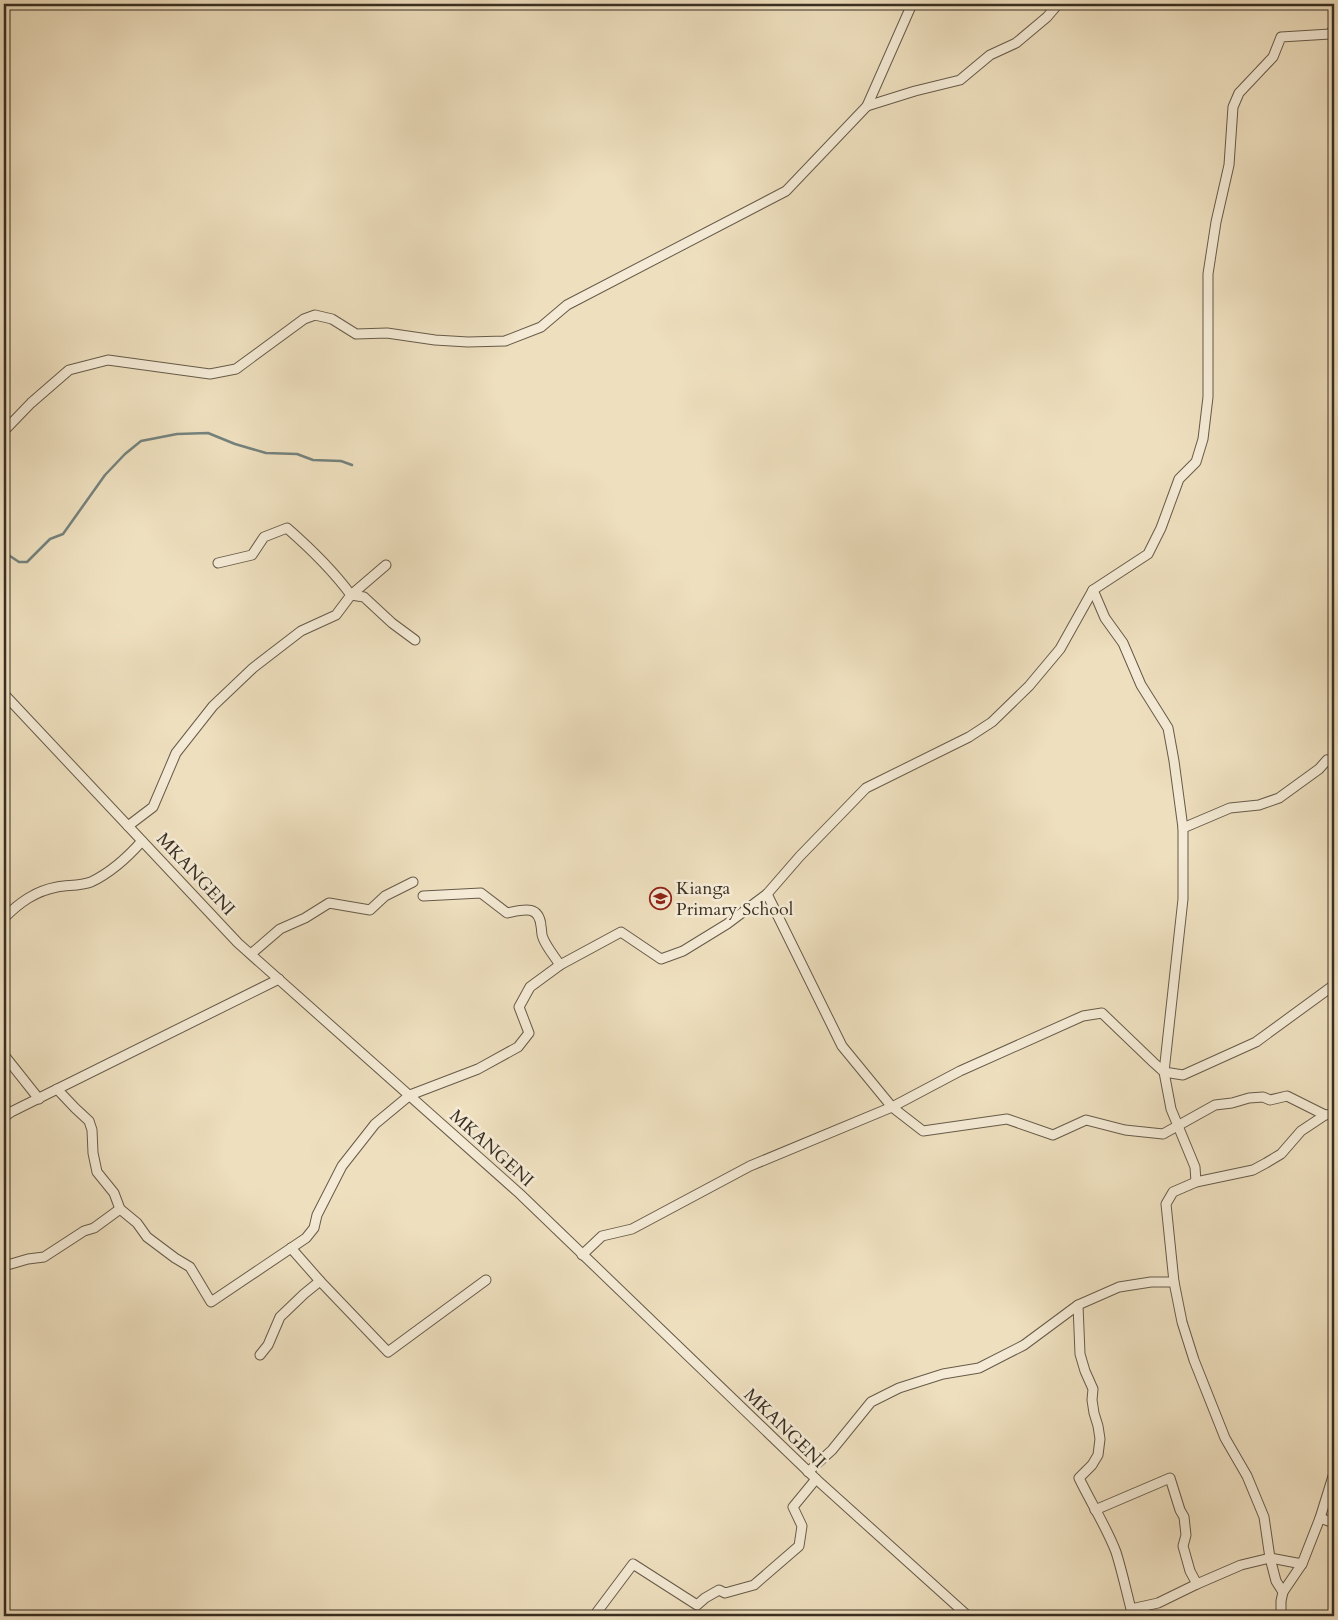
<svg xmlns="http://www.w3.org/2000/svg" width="1338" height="1620" font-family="Cardo,serif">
  <rect width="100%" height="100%" fill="#eedfbe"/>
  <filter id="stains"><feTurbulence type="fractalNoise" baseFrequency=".004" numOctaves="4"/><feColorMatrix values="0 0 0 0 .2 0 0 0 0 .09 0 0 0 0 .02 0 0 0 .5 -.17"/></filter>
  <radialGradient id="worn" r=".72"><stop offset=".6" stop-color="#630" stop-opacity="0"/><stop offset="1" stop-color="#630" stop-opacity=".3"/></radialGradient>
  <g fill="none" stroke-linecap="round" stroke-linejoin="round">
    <polyline stroke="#74827d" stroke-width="2.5" points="4,562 10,556 19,562 27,562 50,539 63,534 105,475 125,454 141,441 177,434 208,433 235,444 266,453 297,454 313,460 341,461 352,465"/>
    <defs>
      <g id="minor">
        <polyline points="867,106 915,91 960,80 990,55 1016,43 1047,17 1058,4"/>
        <polyline points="4,431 31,403 69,370 108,360 210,374 236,369 304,319 315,315 332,319 356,334 387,333 435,340 468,342 505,341 541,327 567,305 786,191 867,106 912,4"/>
        <path d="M218,563L252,555L264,537L287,528C311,549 332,569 351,595L364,597L392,623L415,640"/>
        <polyline points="1093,590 1105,618 1123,643 1141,685 1168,728 1174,761 1183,828"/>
        <polyline points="4,694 238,943 520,1194 816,1479 968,1616"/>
        <polyline points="128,826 153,807 176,753 213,706 253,668 301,631 336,615 351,595 386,565"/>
        <polyline points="767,894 842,1046 892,1107 923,1131 1007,1119 1053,1135 1086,1120 1125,1130 1163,1134 1215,1105 1232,1103 1249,1098 1263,1097 1270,1100 1287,1096 1325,1115"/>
        <path d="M423,896L481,893L507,913C522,910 539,904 541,926C542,930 541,934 543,938C547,948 555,957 560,965"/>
        <path d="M4,918C19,903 35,891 57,887C68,885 80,886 91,882C112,872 127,858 142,841"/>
        <polyline points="251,954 280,929 305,918 329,903 370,910 385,896 413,882"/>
        <polyline points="4,1055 39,1099"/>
        <polyline points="57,1089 75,1108 89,1121 92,1130 93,1153 97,1172 114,1193 120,1209 137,1223 147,1237 175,1258 190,1267 211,1302 306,1238 314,1228 317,1215 342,1166 375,1124 410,1095 478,1069 518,1047 529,1033 519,1007 530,987 560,965 621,932 661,959 683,951 727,924 767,894 800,856 866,788 969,737 992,722 1029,686 1060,649 1093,590 1148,554 1161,528 1179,479 1196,462 1203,439 1208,397 1208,274 1216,222 1229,165 1233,107 1239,93 1273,57 1281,37 1330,34 1334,28"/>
        <polyline points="4,1117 11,1112 279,979"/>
        <polyline points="1196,1182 1195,1167 1171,1109 1164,1072 1183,899 1183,828 1230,808 1259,805 1279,798 1319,769 1327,760 1334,764"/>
        <polyline points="582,1255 602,1236 632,1229 750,1166 892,1107 960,1071 1083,1016 1102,1013 1153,1062 1164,1072 1183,1075 1256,1042 1334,985"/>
        <polyline points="4,1266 28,1259 44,1257 84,1231 94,1228 120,1209"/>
        <polyline points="320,1281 388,1352 486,1280"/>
        <path d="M1078,1305L1080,1354L1085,1371L1093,1389L1092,1400L1094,1413L1098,1426L1100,1439L1098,1455L1092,1465L1079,1478C1091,1503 1106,1526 1116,1552C1122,1571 1126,1590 1131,1609L1158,1603L1197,1584L1241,1565L1270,1558L1302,1564L1320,1518L1334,1523"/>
        <polyline points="260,1355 268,1345 280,1317 304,1294 320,1281 291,1248"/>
        <polyline points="808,1472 832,1450 871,1402 899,1388 943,1374 979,1368 1024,1345 1078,1305 1119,1287 1151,1282 1174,1282"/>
        <polyline points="1095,1510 1170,1478 1180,1510 1184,1517 1186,1535 1183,1546 1190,1571 1197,1584"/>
        <polyline points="1320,1518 1334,1473"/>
        <polyline points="1283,1592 1302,1564"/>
        <polyline points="594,1616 633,1564 697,1605 705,1598 719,1590 725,1593 754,1585 799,1546 802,1526 793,1507 816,1479"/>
        <polyline points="1281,1616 1281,1601 1283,1592 1276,1581 1270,1558 1264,1517 1247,1476 1225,1438 1194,1360 1182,1322 1174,1282 1166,1204 1173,1192 1196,1182 1253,1170 1266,1163 1281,1154 1301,1131 1325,1115 1334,1114"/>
      </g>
    </defs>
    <use href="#minor" stroke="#665b49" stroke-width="11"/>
    <use href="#minor" stroke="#f4ead5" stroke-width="9"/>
  </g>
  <defs>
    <symbol id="school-ring" viewBox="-11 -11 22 22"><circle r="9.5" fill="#f4ead5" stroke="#8f2418" stroke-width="1.5"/><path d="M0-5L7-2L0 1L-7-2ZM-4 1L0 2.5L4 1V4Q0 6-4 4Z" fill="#8f2418"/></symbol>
  </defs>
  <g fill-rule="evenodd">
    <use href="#school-ring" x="648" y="886" width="25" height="25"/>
  </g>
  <g text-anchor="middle" stroke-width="5" stroke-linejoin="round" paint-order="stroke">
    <g font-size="18" fill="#392f22" stroke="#f4ead5">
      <text transform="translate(196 874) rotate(47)" y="6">MKANGENI</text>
      <text transform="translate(492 1148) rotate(42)" y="6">MKANGENI</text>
      <text transform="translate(785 1428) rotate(44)" y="6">MKANGENI</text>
    </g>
    <g font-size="18" fill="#392f22" stroke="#f4ead5" text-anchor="start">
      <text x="676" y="894">Kianga<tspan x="676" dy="21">Primary School</tspan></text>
    </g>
  </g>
  <rect width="1338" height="1620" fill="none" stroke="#eedfbe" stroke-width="20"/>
  <rect x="5" y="5" width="1328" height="1610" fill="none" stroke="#392f22" stroke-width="2.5"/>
  <rect x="10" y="10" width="1318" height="1600" fill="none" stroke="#392f22"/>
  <rect width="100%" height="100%" filter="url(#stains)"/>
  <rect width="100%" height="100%" fill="url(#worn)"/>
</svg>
